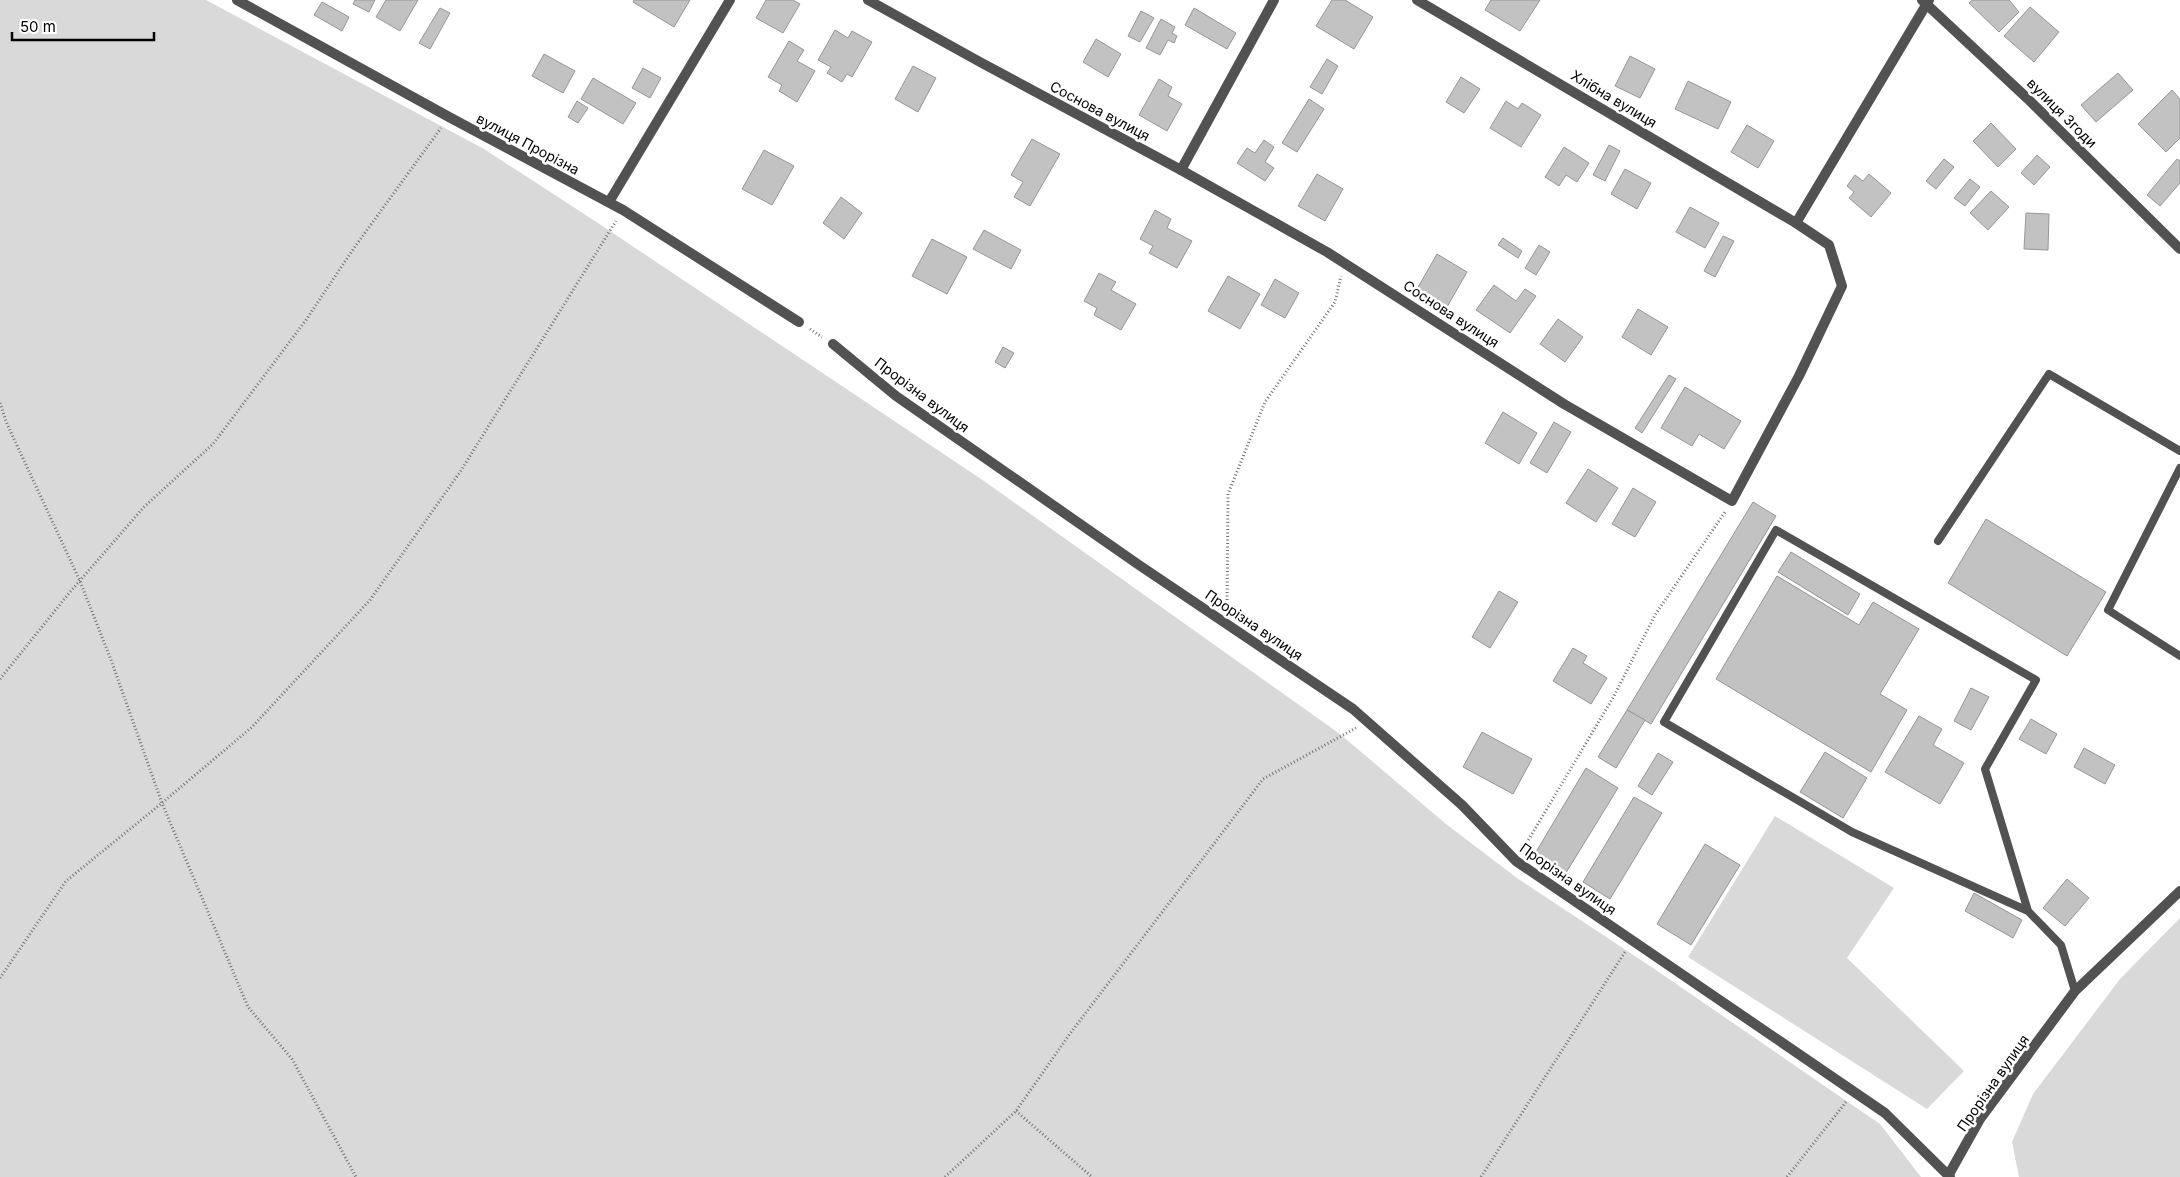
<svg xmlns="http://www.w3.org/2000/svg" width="2180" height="1177" font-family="Inter,sans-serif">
  <rect width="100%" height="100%" fill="#fff"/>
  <g fill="#d9d9d9">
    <polygon points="0,0 206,0 484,149 598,223 984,481 1340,734 1446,824 1517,878 1653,968 1880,1124 1921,1177 0,1177"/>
    <polygon points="1775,816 1894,888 1847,958 1964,1071 1927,1109 1688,957"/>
    <polygon points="2180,918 2180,1177 2019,1177 2012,1142 2033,1094 2120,979"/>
  </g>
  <g fill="#c2c2c2" stroke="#969696">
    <polygon points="355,0 375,0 369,12 353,4"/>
    <polygon points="386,0 418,0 400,31 376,17"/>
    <polygon points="634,0 690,0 674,27 633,2"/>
    <polygon points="766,0 793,0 800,4 783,33 756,18"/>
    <polygon points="1332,0 1345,0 1373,17 1354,49 1316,26"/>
    <polygon points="1491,0 1540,0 1520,31 1485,10"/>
    <polygon points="1972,0 2009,0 2019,12 1999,32 1969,3"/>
    <polygon points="322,2 349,17 342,31 314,15"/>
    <polygon points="2030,7 2059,32 2034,62 2004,36"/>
    <polygon points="440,8 450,13 430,49 419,43"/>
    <polygon points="1194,8 1236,33 1227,49 1185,25"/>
    <polygon points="1141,11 1154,18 1140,42 1128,36"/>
    <polygon points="1161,19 1175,27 1172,33 1177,36 1174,43 1168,40 1160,55 1146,48"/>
    <polygon points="835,30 848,38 852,31 872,42 852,77 847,74 842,82 827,73 831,67 818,60"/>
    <polygon points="1096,39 1121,54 1108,77 1083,62"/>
    <polygon points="789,41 804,50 797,61 815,71 797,102 779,91 782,85 768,77"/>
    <polygon points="544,54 575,71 563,93 532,76"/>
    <polygon points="1630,56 1655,69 1640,98 1615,86"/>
    <polygon points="1327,59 1338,66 1322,94 1310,87"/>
    <polygon points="913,66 936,78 918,112 895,99"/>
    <polygon points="643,68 661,78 650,98 632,88"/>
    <polygon points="2118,73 2133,90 2096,122 2081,105"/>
    <polygon points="1461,77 1480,89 1464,113 1446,102"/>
    <polygon points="593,78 636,103 623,124 581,99"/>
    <polygon points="1159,79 1172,87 1168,96 1182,104 1167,131 1139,115"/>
    <polygon points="1688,81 1731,102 1718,129 1675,109"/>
    <polygon points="2172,90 2180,99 2180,138 2166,152 2138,124"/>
    <polygon points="1309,99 1324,109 1297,152 1282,143"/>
    <polygon points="577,101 588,108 578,123 568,117"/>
    <polygon points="1506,101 1518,109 1522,103 1541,115 1521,147 1490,128"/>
    <polygon points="1991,123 2016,149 1998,167 1973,141"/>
    <polygon points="1747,125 1774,141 1758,168 1731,152"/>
    <polygon points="1032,139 1060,154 1030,206 1014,197 1023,182 1011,175"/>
    <polygon points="1264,140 1274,147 1265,162 1274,168 1265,181 1237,163 1247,148 1255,153"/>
    <polygon points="1609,145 1620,151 1605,181 1593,175"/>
    <polygon points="1564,147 1589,163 1577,182 1566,175 1559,186 1545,177"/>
    <polygon points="764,150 794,166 772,205 742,189"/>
    <polygon points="2037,155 2050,167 2034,185 2021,173"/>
    <polygon points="1944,159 1954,167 1936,189 1926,181"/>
    <polygon points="2177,159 2180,161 2180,183 2160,206 2147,195"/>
    <polygon points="1625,169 1651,183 1637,209 1611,194"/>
    <polygon points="1317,174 1343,189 1325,221 1298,206"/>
    <polygon points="1869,174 1891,193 1871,217 1849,198 1854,192 1847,186 1855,175 1863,181"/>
    <polygon points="1970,179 1980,187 1965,206 1954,198"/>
    <polygon points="1991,191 2009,207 1988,230 1970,213"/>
    <polygon points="841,197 862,213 844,239 823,223"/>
    <polygon points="1690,207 1719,223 1705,248 1676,232"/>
    <polygon points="1155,210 1171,219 1167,228 1192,241 1177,268 1149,253 1153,246 1140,239"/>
    <polygon points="2026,213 2049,214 2048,250 2024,249"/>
    <polygon points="984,230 1021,250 1011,269 973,249"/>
    <polygon points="1723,236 1734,241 1715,277 1704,271"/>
    <polygon points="1503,238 1522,251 1518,258 1498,245"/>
    <polygon points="932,239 967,257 947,294 912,276"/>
    <polygon points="1539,245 1550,252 1536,275 1525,268"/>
    <polygon points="1437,254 1467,272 1447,307 1417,289"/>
    <polygon points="1099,273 1116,282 1111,290 1136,304 1121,330 1094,315 1097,308 1084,301"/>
    <polygon points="1228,276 1260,294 1240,329 1208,311"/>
    <polygon points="1275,279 1299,293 1285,318 1261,305"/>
    <polygon points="1494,285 1516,301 1525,289 1536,296 1510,333 1476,310"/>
    <polygon points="1638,309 1668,327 1651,355 1622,337"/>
    <polygon points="1558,319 1583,337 1565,362 1540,344"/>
    <polygon points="1003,347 1014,353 1005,368 995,362"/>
    <polygon points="1669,375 1676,379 1642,433 1635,428"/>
    <polygon points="1685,387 1741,421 1724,449 1699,434 1692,446 1661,428"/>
    <polygon points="1503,412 1537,433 1519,464 1485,443"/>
    <polygon points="1554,422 1571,432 1547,473 1530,463"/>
    <polygon points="1588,469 1618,488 1596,522 1566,503"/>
    <polygon points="1633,488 1656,502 1635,537 1612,524"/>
    <polygon points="1753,502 1776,516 1651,724 1627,710"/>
    <polygon points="1986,519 2106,592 2067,656 1948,583"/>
    <polygon points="1791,552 1860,594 1848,615 1778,572"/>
    <polygon points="1777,576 1859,625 1873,602 1919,629 1880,694 1907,710 1871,772 1716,679"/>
    <polygon points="1499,591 1518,602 1490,648 1472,637"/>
    <polygon points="1573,648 1587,656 1583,663 1607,678 1591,704 1553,681"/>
    <polygon points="1971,688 1989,697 1971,730 1954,721"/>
    <polygon points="1627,710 1645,720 1616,768 1598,757"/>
    <polygon points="1919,716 1942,729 1933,745 1964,763 1940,804 1885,772"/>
    <polygon points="2031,719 2057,734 2046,754 2019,739"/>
    <polygon points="1482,732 1532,759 1513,794 1463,767"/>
    <polygon points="2084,748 2115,765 2105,784 2074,767"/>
    <polygon points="1825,752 1867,778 1843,818 1800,792"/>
    <polygon points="1658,753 1673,762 1652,795 1638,786"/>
    <polygon points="1586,768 1618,788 1564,876 1533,857"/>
    <polygon points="1634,797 1662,813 1610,899 1583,882"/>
    <polygon points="1705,844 1740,865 1691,945 1657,924"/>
    <polygon points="2067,879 2089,898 2065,926 2043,908"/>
    <polygon points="1974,893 2022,920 2013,938 1965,911"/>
  </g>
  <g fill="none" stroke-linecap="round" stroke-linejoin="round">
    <g stroke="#747474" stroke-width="3" stroke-dasharray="1 2.5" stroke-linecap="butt">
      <polyline points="810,329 822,337"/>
      <polyline points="0,403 7,424 80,581 111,660 162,803 248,1007 292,1059 356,1177"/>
      <polyline points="1227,607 1228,494 1265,402 1335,302 1341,276"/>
      <polyline points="0,679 70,592 144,507 213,444 306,320 354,248 441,128"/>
      <polyline points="1523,849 1614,696 1655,615 1725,512"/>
      <polyline points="0,978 66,881 162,803 252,727 370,600 460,472 616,221"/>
      <polyline points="1016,1111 1092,1177"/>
      <polyline points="945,1177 1016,1111 1069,1035 1263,779 1356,728"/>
      <polyline points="1481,1177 1625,952"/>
      <polyline points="1787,1177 1846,1102"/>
    </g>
    <g stroke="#525252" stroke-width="8">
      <polyline points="2180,468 2108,610 2180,656"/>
      <polyline points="1938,541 2049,374 2180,451"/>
      <polyline points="2028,911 1985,769 2036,680 1776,530 1664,722 1852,832 2028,911 2061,945 2075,991"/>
    </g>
    <g stroke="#525252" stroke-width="10">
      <polyline points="237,0 449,117 623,210 799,322"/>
      <polyline points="868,0 980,62 1181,170 1327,252 1564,404 1732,501 1799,376 1842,286 1829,245 1796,223 1417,0"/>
      <polyline points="1922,0 2028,99 2180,249"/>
      <polyline points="1181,170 1274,0"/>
      <polyline points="609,202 730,0"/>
      <polyline points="1796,223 1929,0"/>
      <polyline points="833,344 896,396 1139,565 1353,709 1462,805 1516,861 1885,1113 1950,1177"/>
      <polyline points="1948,1176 1980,1119 2075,991 2180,891"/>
    </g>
  </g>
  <g text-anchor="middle" stroke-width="5" stroke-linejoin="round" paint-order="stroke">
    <g font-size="14" fill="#000" stroke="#fff">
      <text transform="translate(1614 99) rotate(31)" y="5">Хлібна вулиця</text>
      <text transform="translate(1100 111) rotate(28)" y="5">Соснова вулиця</text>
      <text transform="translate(2062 113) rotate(45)" y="5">вулиця Згоди</text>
      <text transform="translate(528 144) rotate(28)" y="5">вулиця Прорізна</text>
      <text transform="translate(1451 314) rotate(33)" y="5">Соснова вулиця</text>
      <text transform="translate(922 395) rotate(37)" y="5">Прорізна вулиця</text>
      <text transform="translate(1254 625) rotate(34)" y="5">Прорізна вулиця</text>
      <text transform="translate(1568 879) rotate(35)" y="5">Прорізна вулиця</text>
      <text transform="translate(1993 1083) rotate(-55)" y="5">Прорізна вулиця</text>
    </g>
  </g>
  <path d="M12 32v8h142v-8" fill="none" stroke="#000000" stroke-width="2.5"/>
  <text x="20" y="32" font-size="15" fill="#000000" stroke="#ffffff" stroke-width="4" paint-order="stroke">50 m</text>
</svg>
